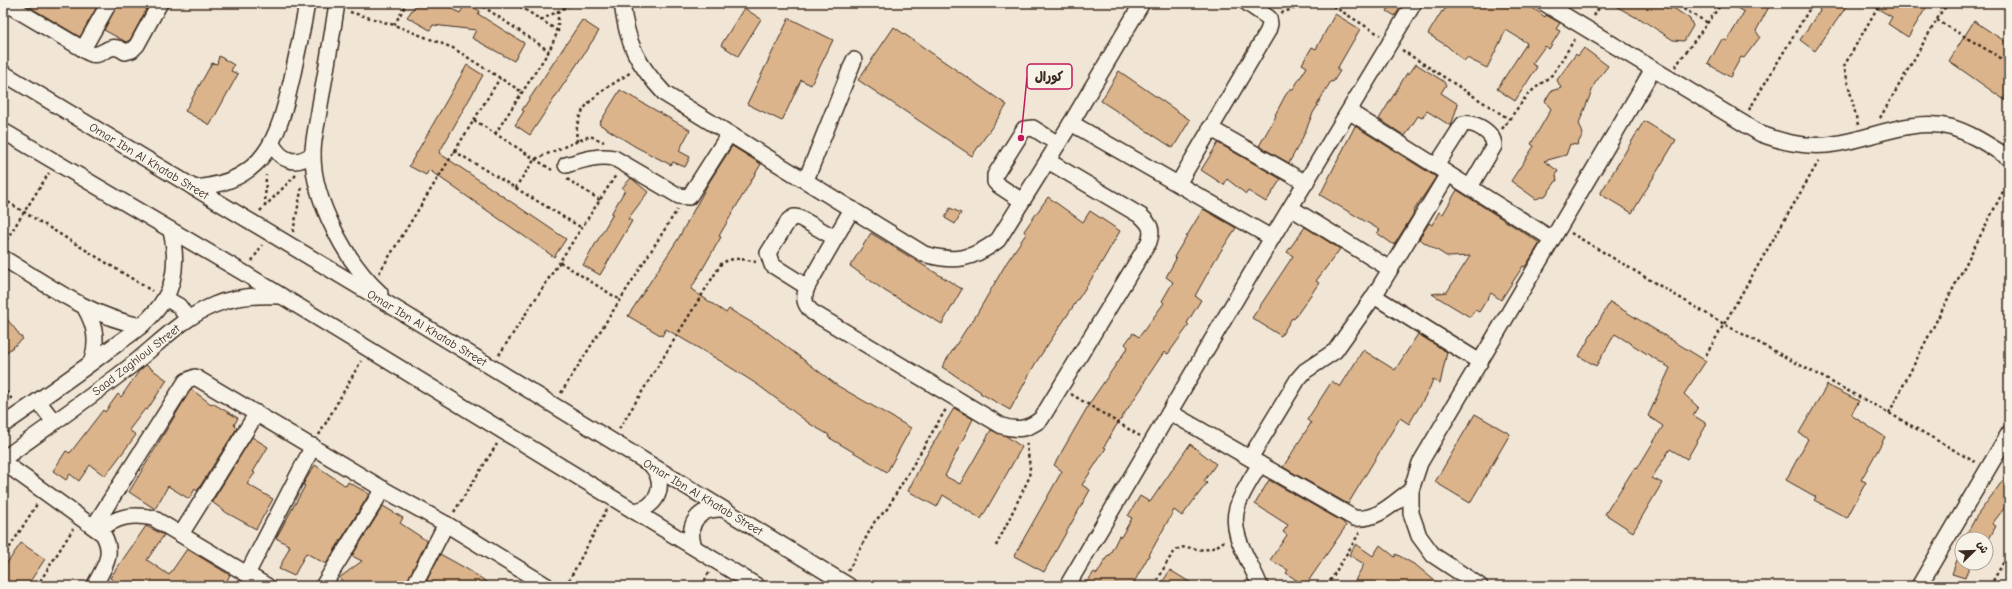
<svg xmlns="http://www.w3.org/2000/svg" width="2012" height="589" font-family="'Comic Neue','Playpen Sans Arabic',sans-serif">
  <rect width="100%" height="100%" fill="#f1e6d6"/>
  <filter id="ink" filterUnits="userSpaceOnUse"><feTurbulence type="fractalNoise" baseFrequency=".025" numOctaves="2"/><feDisplacementMap in="SourceGraphic" scale="8" xChannelSelector="R" yChannelSelector="G"/><feConvolveMatrix kernelMatrix="1 2 1 2 8 2 1 2 1" color-interpolation-filters="sRGB"/></filter>
  <g filter="url(#ink)">
    <g fill="#dbb48c" stroke="#3b2a1e">
      <polygon points="23,3 99,3 80,37"/>
      <polygon points="118,3 150,3 130,40 126,42 104,30"/>
      <polygon points="417,3 442,3 460,13 466,3 480,11 478,14 524,43 514,61 472,38 476,30 433,25 430,30 407,17"/>
      <polygon points="1392,3 1403,3 1395,16 1387,11"/>
      <polygon points="1449,3 1526,3 1545,17 1546,15 1560,23 1556,29 1560,31 1549,49 1545,46 1532,64 1537,67 1515,101 1497,89 1527,43 1506,30 1487,68 1467,58 1464,61 1447,46 1428,34 1442,11 1443,12"/>
      <polygon points="1610,3 1660,3 1670,10 1672,7 1690,19 1693,26 1684,41 1673,40 1639,18 1639,19"/>
      <polygon points="1728,3 1771,3 1756,31 1760,37 1744,58 1741,57 1730,77 1708,64 1722,39 1727,41 1744,12"/>
      <polygon points="1816,3 1849,3 1815,51 1800,40 1820,10"/>
      <polygon points="1868,3 1929,3 1908,37 1888,24 1892,17"/>
      <polygon points="744,8 761,19 738,56 721,45"/>
      <polygon points="1335,14 1360,29 1337,69 1340,71 1333,82 1331,81 1317,105 1318,105 1313,113 1302,139 1289,163 1259,146 1276,116 1275,115 1285,96 1290,89 1293,89 1307,67 1302,64 1312,47 1316,49"/>
      <polygon points="789,18 833,40 811,85 801,80 782,121 747,104"/>
      <polygon points="582,20 599,31 530,135 515,125 524,111 522,110"/>
      <polygon points="1974,21 2009,44 2009,103 1949,61"/>
      <polygon points="894,27 1007,105 972,156 858,80"/>
      <polygon points="1584,48 1608,66 1595,83 1579,123 1583,134 1577,145 1570,144 1566,155 1544,161 1558,171 1556,175 1557,180 1546,195 1536,199 1511,181 1534,146 1531,144 1551,109 1545,101 1551,91 1561,88 1557,80 1576,54 1578,56"/>
      <polygon points="219,56 234,65 231,71 238,74 210,125 185,111 212,63 217,64"/>
      <polygon points="1416,64 1443,81 1446,85 1441,93 1458,104 1451,126 1427,111 1422,118 1418,116 1405,136 1379,119 1407,73 1409,74"/>
      <polygon points="467,65 483,75 439,153 566,239 554,257 429,170 426,175 409,166"/>
      <polygon points="1119,71 1190,120 1173,148 1101,101"/>
      <polygon points="620,90 690,130 679,151 690,157 685,167 673,162 671,165 636,147 599,124"/>
      <polygon points="1644,121 1676,140 1632,213 1600,194"/>
      <polygon points="1355,126 1436,177 1413,212 1414,213 1394,245 1377,233 1380,230 1320,195"/>
      <polygon points="1218,143 1281,179 1266,202 1248,191 1246,194 1227,179 1224,185 1201,170"/>
      <polygon points="732,146 761,164 719,236 721,237 691,289 726,313 729,309 766,331 838,386 911,428 887,472 828,437 829,435 810,424 758,385 722,362 666,329 662,336 628,316 678,239 708,184"/>
      <polygon points="631,178 648,192 628,219 632,221 600,275 583,265 613,214 611,214 625,190 622,188"/>
      <polygon points="1457,190 1540,243 1525,267 1523,266 1501,300 1491,293 1479,312 1475,310 1470,317 1432,294 1447,292 1470,256 1448,257 1419,239 1429,223 1432,225 1439,212 1443,214"/>
      <polygon points="1048,197 1083,222 1090,211 1120,231 1096,272 1035,364 1010,410 980,393 981,392 942,367 970,323 971,324 1007,262 1026,234 1024,231"/>
      <polygon points="950,208 961,213 955,224 945,218"/>
      <polygon points="1203,209 1236,228 1215,260 1195,296 1201,300 1187,323 1189,325 1168,354 1164,352 1144,382 1145,383 1116,426 1104,447 1106,448 1082,485 1090,490 1044,572 1014,556 1062,471 1054,465 1091,401 1128,347 1125,344 1133,333 1139,337 1164,303 1162,301 1173,282 1166,277 1176,259 1174,257"/>
      <polygon points="1305,227 1340,249 1316,281 1319,283 1294,319 1292,318 1281,336 1252,318 1293,256 1287,252"/>
      <polygon points="871,233 962,289 942,324 885,291 850,266"/>
      <polygon points="1610,302 1706,361 1684,394 1698,407 1693,415 1707,424 1687,459 1670,449 1652,478 1662,483 1633,532 1605,514 1635,467 1637,469 1663,426 1648,416 1670,368 1615,334 1596,366 1579,356"/>
      <polygon points="3,314 23,339 3,355"/>
      <polygon points="1418,334 1447,352 1440,384 1433,379 1429,390 1409,424 1400,418 1348,504 1283,467 1311,423 1307,420 1332,381 1340,387 1363,350 1395,370"/>
      <polygon points="146,365 167,380 147,410 145,409 129,430 136,435 105,476 90,465 79,481 70,474 66,480 53,471 66,451 70,453 103,410 105,412 118,394 121,397 139,371"/>
      <polygon points="1827,385 1859,401 1851,415 1885,437 1861,480 1866,482 1847,518 1814,500 1816,497 1786,480 1808,439 1799,433"/>
      <polygon points="191,389 211,404 212,403 238,418 234,425 237,428 197,491 195,489 189,499 168,486 155,509 129,492"/>
      <polygon points="954,408 973,419 945,476 960,484 991,430 1006,436 1022,447 981,519 943,495 937,507 908,491 923,461"/>
      <polygon points="1475,414 1510,434 1470,503 1435,482"/>
      <polygon points="252,437 268,447 253,472 255,473 247,484 273,499 256,529 227,513 212,502"/>
      <polygon points="1190,444 1216,464 1204,481 1207,483 1182,516 1174,510 1132,586 1084,586 1094,572 1097,574 1108,555 1109,556 1119,536 1121,537 1132,518 1128,516 1140,496 1150,502"/>
      <polygon points="315,465 346,486 348,482 368,493 368,496 326,564 306,553 294,576 279,569 290,546 276,538 305,486 303,485 305,481"/>
      <polygon points="2009,472 2009,502 1992,524 1996,526 1989,539 1964,539 1976,517"/>
      <polygon points="1269,480 1343,522 1346,526 1305,586 1286,573 1288,570 1270,560 1287,535 1283,532 1288,525 1255,504"/>
      <polygon points="383,506 403,518 400,523 427,541 405,586 349,586 339,578 362,561 352,556"/>
      <polygon points="146,526 164,535 147,560 169,575 187,549 230,575 224,586 121,586 110,578"/>
      <polygon points="21,543 45,559 27,586 3,586 3,569"/>
      <polygon points="1356,544 1373,556 1380,545 1395,557 1396,554 1417,566 1441,586 1352,586 1364,564 1349,555"/>
      <polygon points="440,554 467,569 493,586 424,586"/>
      <polygon points="1957,560 1970,565 1965,578 1952,574"/>
      <polygon points="1170,570 1196,586 1160,586"/>
    </g>
    <g fill="none" stroke-linecap="round" stroke-linejoin="round">
      <defs>
        <g id="minor">
          <path d="M5,3L83,49C85,51 88,53 91,54C104,58 109,39 125,52L132,50L137,45L160,3"/>
          <path d="M337,3C332,37 326,71 320,105C318,121 313,137 313,153C312,199 347,263 380,293"/>
          <path d="M622,3C627,44 637,64 665,94L924,254C955,263 972,260 998,240L1071,123L1142,3"/>
          <path d="M1544,3L1761,134C1783,142 1803,147 1827,145C1867,141 1909,117 1950,127C1971,133 1990,146 2009,158"/>
          <polyline points="83,49 109,3"/>
          <polyline points="3,73 403,313 849,586"/>
          <polyline points="1350,112 1552,239"/>
          <polyline points="1071,123 1272,238"/>
          <polyline points="1210,128 1306,183"/>
          <polyline points="3,131 244,273 757,586"/>
          <path d="M272,144C282,162 296,166 313,154"/>
          <path d="M566,165C583,160 597,155 614,158L679,196L689,197L729,134"/>
          <path d="M1436,166L1463,124C1475,121 1494,133 1494,146L1470,187"/>
          <polyline points="806,180 854,60"/>
          <polyline points="1178,184 1268,31 1270,24 1269,18 1247,3"/>
          <path d="M194,188C265,182 278,139 292,78C297,53 303,28 307,3"/>
          <polyline points="1022,201 998,185 995,182 995,175 1024,129 1033,128 1058,144"/>
          <polyline points="1291,208 1390,269"/>
          <path d="M852,209L807,287C803,298 804,304 812,312L1002,426C1018,431 1028,429 1041,419L1149,242C1153,230 1151,225 1141,216L1048,161"/>
          <path d="M3,258C48,285 89,316 141,326"/>
          <polyline points="807,287 772,265 768,253 789,220 794,217 800,218 835,238"/>
          <polyline points="1374,296 1480,362"/>
          <polyline points="165,298 179,306 188,319"/>
          <path d="M85,308C96,327 98,343 91,363"/>
          <polyline points="38,401 54,422"/>
          <path d="M1171,413L1354,518C1377,521 1393,503 1411,490"/>
          <path d="M3,425C38,401 73,377 107,351C128,336 151,322 165,298C177,278 176,253 171,231"/>
          <polyline points="1250,458 1298,379 1305,371 1335,351 1374,296 1448,174"/>
          <path d="M3,459C43,430 84,402 124,371C154,349 179,319 214,305C235,296 258,295 280,296"/>
          <path d="M3,462L103,534C115,554 104,568 94,586"/>
          <path d="M1260,464C1252,478 1241,493 1237,508C1229,535 1251,562 1260,586"/>
          <path d="M634,511C658,508 667,485 652,466"/>
          <polyline points="94,526 186,381 195,377 383,489 446,524 547,586"/>
          <path d="M99,530C117,517 131,513 153,518L267,586"/>
          <polyline points="181,534 257,413"/>
          <path d="M694,547C686,524 698,508 722,509"/>
          <polyline points="247,574 313,446"/>
          <polyline points="323,586 383,489"/>
          <polyline points="414,586 446,524"/>
          <polyline points="1067,586 1272,238 1414,3"/>
          <polyline points="1480,586 1433,555 1419,536 1411,513 1411,490 1420,463 1653,69"/>
          <polyline points="1919,586 2009,433"/>
        </g>
      </defs>
      <use href="#minor" stroke="#3b2a1e" stroke-width="18"/>
      <g stroke="#3b2a1e" stroke-width="2.5" stroke-dasharray="3 3" stroke-linecap="butt">
        <polyline points="478,3 549,51"/>
        <polyline points="515,3 558,31"/>
        <polyline points="1328,3 1380,35"/>
        <polyline points="1673,3 1708,23"/>
        <polyline points="350,12 394,25 453,48 522,92"/>
        <polyline points="1281,13 1309,3"/>
        <polyline points="1594,16 1602,3"/>
        <polyline points="541,20 574,3"/>
        <polyline points="1937,20 2009,63"/>
        <polyline points="394,25 407,3"/>
        <polyline points="1402,50 1509,119"/>
        <polyline points="1675,67 1722,3"/>
        <polyline points="1749,110 1813,3"/>
        <polyline points="1880,118 1943,9 1955,3"/>
        <polyline points="474,120 552,170"/>
        <polyline points="1858,125 1844,66 1880,3"/>
        <polyline points="1502,129 1528,94 1553,74 1576,37"/>
        <polyline points="495,134 549,51 558,31 558,11"/>
        <path d="M577,142C572,103 604,91 631,72"/>
        <polyline points="454,151 582,228"/>
        <polyline points="567,179 600,200"/>
        <polyline points="515,188 535,159 590,136 604,142"/>
        <polyline points="3,199 152,291"/>
        <polyline points="265,206 266,175"/>
        <polyline points="260,211 296,175"/>
        <polyline points="293,232 302,186"/>
        <polyline points="1571,233 1724,324 1889,413 1975,462"/>
        <polyline points="3,245 49,173"/>
        <polyline points="252,261 262,245"/>
        <polyline points="560,262 620,300"/>
        <polyline points="379,273 500,78"/>
        <polyline points="499,355 616,175"/>
        <polyline points="1706,355 1820,159"/>
        <polyline points="3,387 13,401"/>
        <polyline points="561,393 677,210"/>
        <polyline points="1071,394 1140,436"/>
        <polyline points="1889,413 2009,180"/>
        <path d="M619,429L721,264C733,256 743,259 756,262"/>
        <polyline points="319,435 361,361"/>
        <polyline points="454,512 497,444"/>
        <polyline points="996,546 1029,478 1030,467 1026,440"/>
        <polyline points="3,558 37,504"/>
        <polyline points="2003,563 2009,566"/>
        <polyline points="848,571 875,521 887,509 946,409"/>
        <polyline points="37,586 73,529"/>
        <polyline points="566,586 607,509"/>
        <polyline points="702,586 709,572"/>
        <path d="M1155,586C1161,575 1168,556 1178,549C1190,542 1203,559 1224,541"/>
        <polyline points="1327,586 1360,532"/>
        <polyline points="1990,586 2009,553"/>
      </g>
      <use href="#minor" stroke="#f7f3e8" stroke-width="15"/>
    </g>
  </g>
  <g text-anchor="middle" stroke-width="3.5" stroke-linejoin="round" paint-order="stroke">
    <g font-size="12" fill="#3b2a1e" stroke="#f7f3e8">
      <text transform="translate(149 161) rotate(31)" y="4">Omar Ibn Al Khatab Street</text>
      <text transform="translate(427 328) rotate(31)" y="4">Omar Ibn Al Khatab Street</text>
      <text transform="translate(136 360) rotate(-38)" y="4">Saad Zaghloul Street</text>
      <text transform="translate(703 497) rotate(31)" y="4">Omar Ibn Al Khatab Street</text>
    </g>
  </g>
  <path fill="none" stroke="#c2185b" stroke-width="1.5" d="M1021 138L1027 77"/>
  <circle fill="#c2185b" stroke="#f7f3e8" stroke-width="1.5" cx="1021" cy="138" r="4"/>
  <rect fill="#f7f3e8" stroke="#c2185b" stroke-width="1.5" x="1027" y="64" width="45" height="25" rx="4"/>
  <g font-size="13" text-anchor="middle" font-weight="bold" fill="#3b2a1e">
    <text x="1049" y="81">كورال</text>
  </g>
  <rect width="2012" height="589" fill="none" stroke="#f7f3e8" stroke-width="16"/>
  <rect x="8" y="8" width="1996" height="573" fill="none" stroke="#3b2a1e" stroke-width="1.5" filter="url(#ink)"/>
  <g transform="translate(1974 551) rotate(67)"><circle r="19" fill="#f7f3e8" stroke="#aca397"/>
  <path d="M0-3L7 15L0 10L-7 15Z" fill="#3b2a1e"/>
  <text y="-6" font-size="11" font-weight="bold" text-anchor="middle" fill="#3b2a1e">ش</text>
  </g>
</svg>
